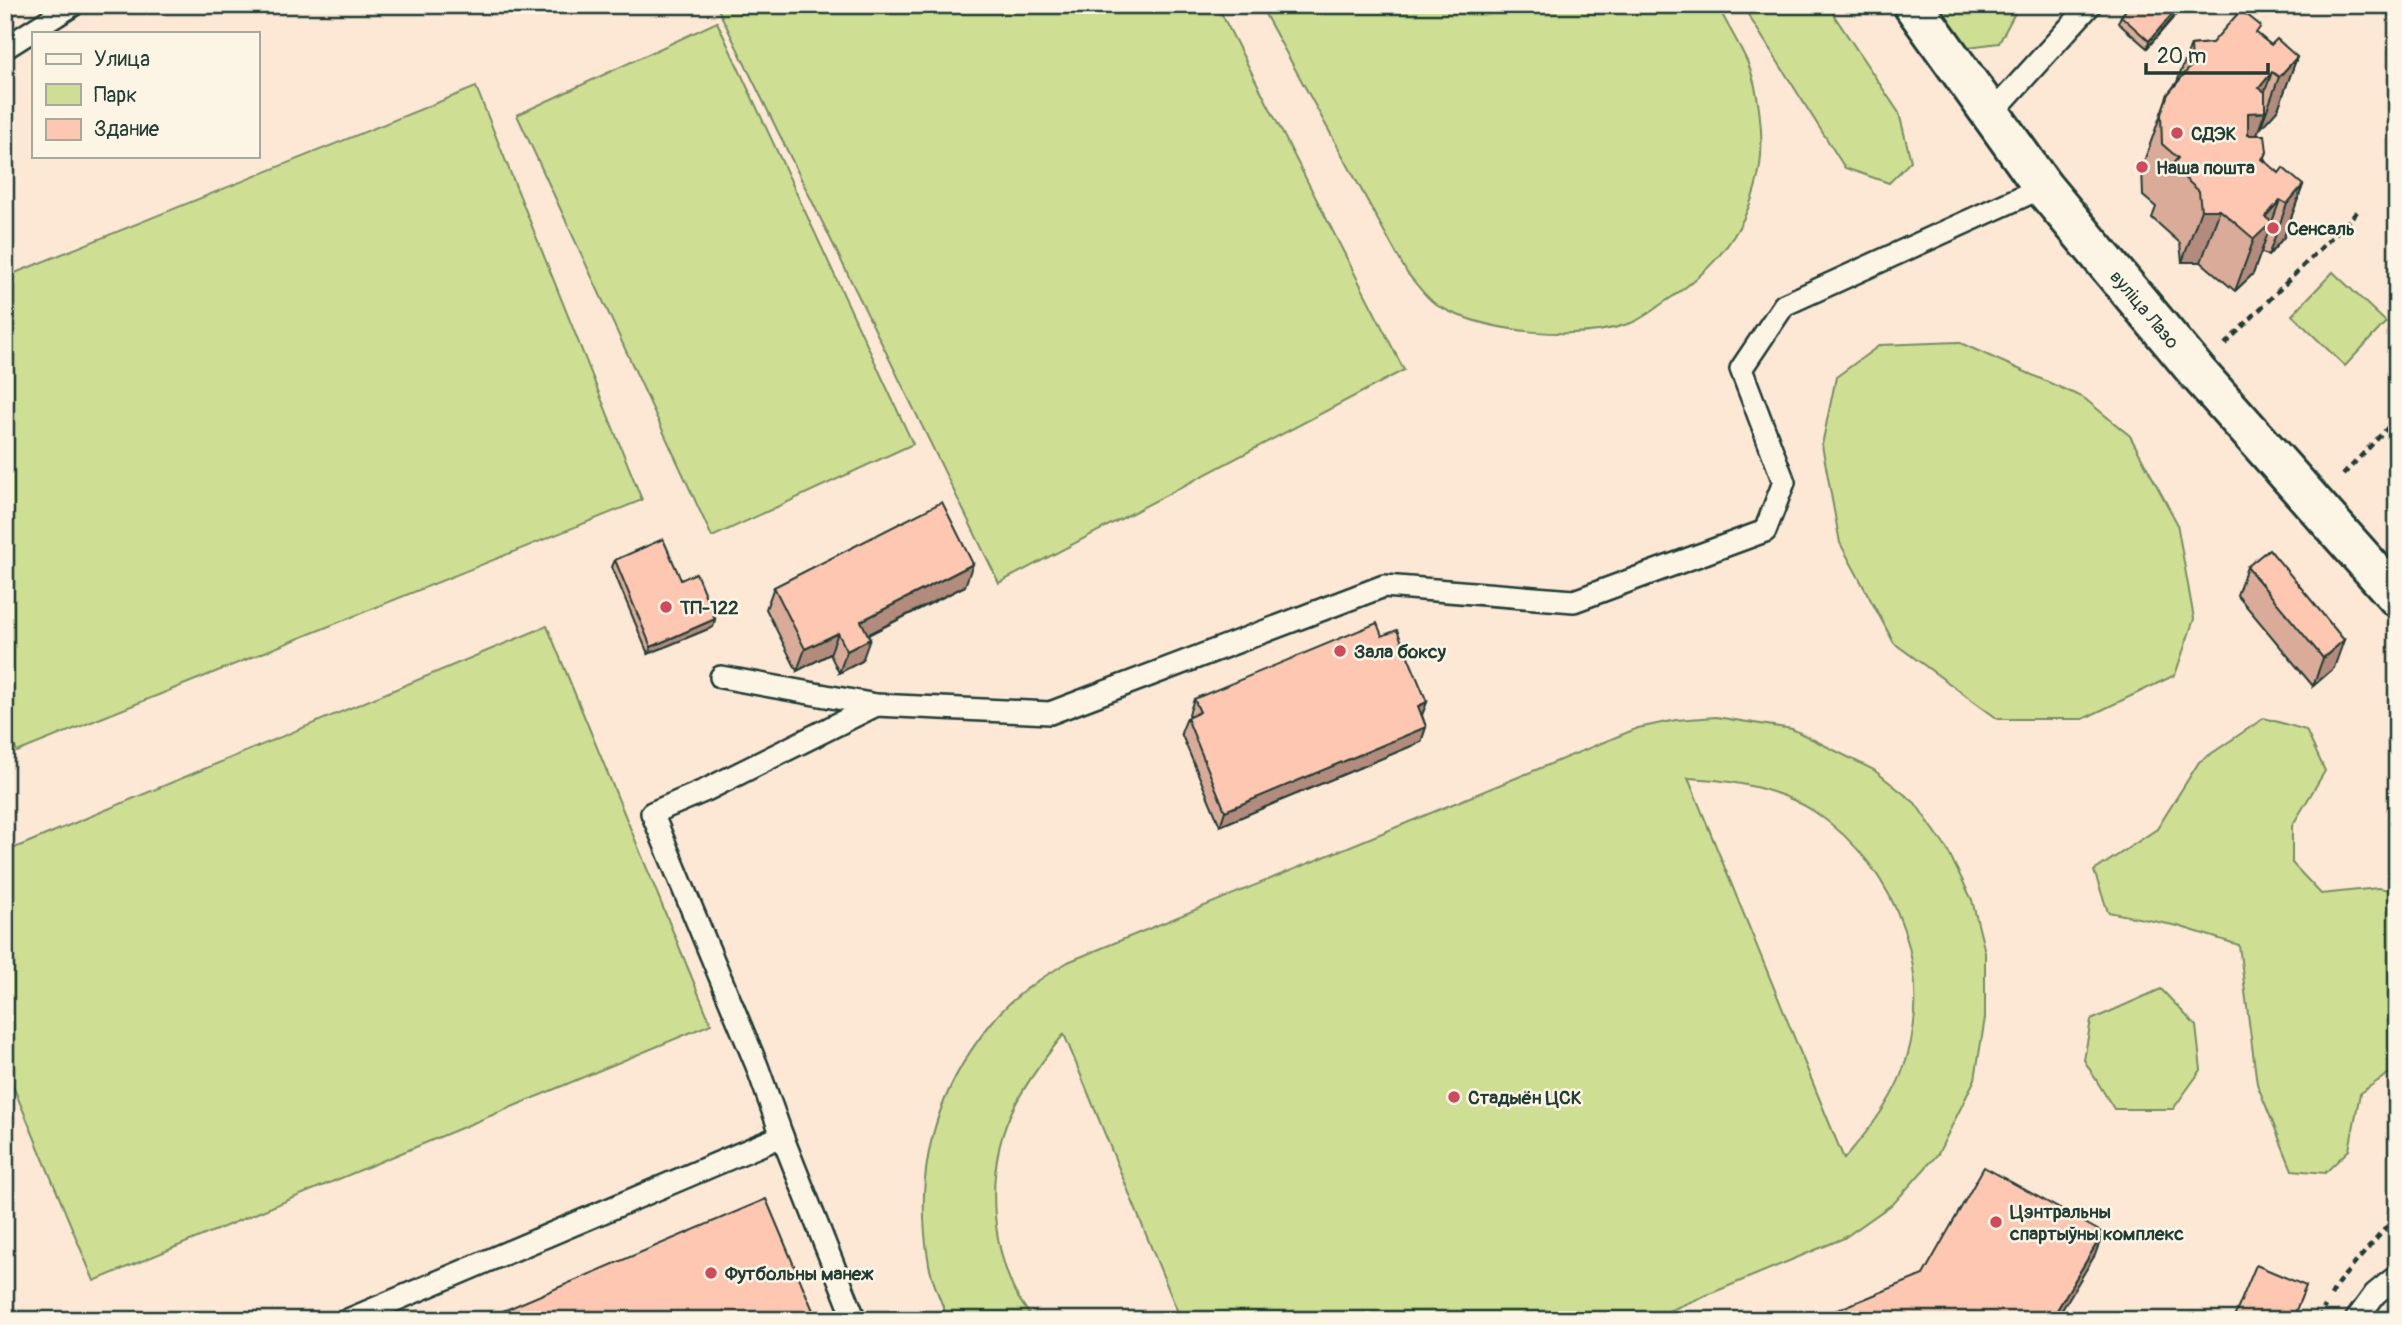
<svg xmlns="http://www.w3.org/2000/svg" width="2402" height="1325" font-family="Pangolin,sans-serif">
  <rect width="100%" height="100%" fill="#fde7d5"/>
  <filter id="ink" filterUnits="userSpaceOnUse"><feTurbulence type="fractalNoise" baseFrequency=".0143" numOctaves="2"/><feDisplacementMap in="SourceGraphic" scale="14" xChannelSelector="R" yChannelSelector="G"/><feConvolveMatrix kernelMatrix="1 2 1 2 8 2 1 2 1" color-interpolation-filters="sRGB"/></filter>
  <g filter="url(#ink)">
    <g fill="#cedf93" stroke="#768e64" stroke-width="2" fill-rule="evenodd">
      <polygon points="716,5 1217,5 1404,370 999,583"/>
      <path d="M1260,5H1717C1727,24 1738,42 1747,61C1759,89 1764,136 1760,166C1750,228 1715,270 1663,303C1653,310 1642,319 1631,323C1578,342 1490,333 1440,307C1428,301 1417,284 1407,273Z"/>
      <polygon points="1742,5 1827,5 1899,113 1911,161 1889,183 1845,168"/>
      <polygon points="1929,5 2014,5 2017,9 1999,43 1960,48"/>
      <polygon points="717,22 913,444 712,537 517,115"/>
      <polygon points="476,87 642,500 17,752 5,722 5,277"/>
      <polygon points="2333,272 2386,322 2345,366 2292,315"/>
      <polygon points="1958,342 2084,398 2130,436 2177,523 2194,619 2175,675 2083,719 1998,719 1894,643 1840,543 1822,445 1836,377 1880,345"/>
      <polygon points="547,626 711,1024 94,1281 5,1067 5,852"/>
      <path d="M1716,717L1792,729L1874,770L1915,803L1947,849L1972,900L1985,952V1018L1975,1079L1938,1154L1894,1203L1844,1238L1647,1320H1181L1064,1034C1046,1056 1028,1080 1015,1105C986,1160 989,1232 1013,1288C1018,1299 1027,1310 1033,1320H948C942,1302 932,1283 929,1264C913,1174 934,1092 993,1021C1013,996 1041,978 1068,962L1638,728L1676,720ZM1688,778C1731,780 1779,788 1815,812C1899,869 1939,979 1901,1075C1888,1107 1866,1133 1844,1159Z"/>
      <polygon points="2264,718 2306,730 2325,771 2292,826 2292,863 2321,894 2378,888 2397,891 2397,1068 2360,1093 2349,1150 2325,1173 2292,1170 2257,1084 2239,945 2178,926 2108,912 2094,871 2157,829 2199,762"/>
      <polygon points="2161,989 2196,1026 2201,1070 2173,1109 2114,1109 2084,1060 2091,1020"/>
    </g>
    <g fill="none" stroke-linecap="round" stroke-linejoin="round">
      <defs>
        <g id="lane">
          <polyline points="5,48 73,5"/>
          <polyline points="1991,114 2090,5"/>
          <polyline points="721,677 876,705 1050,713 1384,586 1574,601 1765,531 1784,482 1741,369 1784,305 2043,187"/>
          <polyline points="348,1320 782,1136"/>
          <polyline points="855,1320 782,1136 757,1066 652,813 706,790 876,705"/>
          <polyline points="2356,1320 2375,1294 2397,1276"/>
        </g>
        <polyline id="street" points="1913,5 2043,187 2197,372 2397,597"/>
      </defs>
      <use href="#lane" stroke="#1f3d34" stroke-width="26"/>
      <use href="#street" stroke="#1f3d34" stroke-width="44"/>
      <g stroke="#1f3d34" stroke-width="4.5" stroke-dasharray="7 5" stroke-linecap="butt">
        <polyline points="2225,344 2358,211"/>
        <polyline points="2343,475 2397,418"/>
        <polyline points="2331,1296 2338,1283 2397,1215"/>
        <polyline points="2318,1320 2325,1306"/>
      </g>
      <use href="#lane" stroke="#fcf5e5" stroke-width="21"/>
      <use href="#street" stroke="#fcf5e5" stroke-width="38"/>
    </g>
    <g fill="#daab98" stroke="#1f3d34" stroke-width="2">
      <polygon points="2184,5 2147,48 2118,23 2121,16"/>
      <polygon points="2258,34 2271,45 2297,57 2278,109 2259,129 2257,135 2267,152 2264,160 2279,173 2303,185 2284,237 2268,256 2261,252 2260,254 2253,274 2235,291 2201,262 2182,262 2180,243 2152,218 2156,207 2143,196 2142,167 2168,94 2177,82 2191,45 2212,43"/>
      <polygon points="615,560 715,619 713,627 648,654 612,567"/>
      <polygon points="2247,567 2334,668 2313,686 2237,595"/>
      <polygon points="965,586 868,635 862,661 839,673 830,654 797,671 766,609 774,587"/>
      <polygon points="1382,636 1427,702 1422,715 1426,727 1421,742 1220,826 1181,733 1187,718 1190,717 1189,714 1194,699"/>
    </g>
    <g fill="#b28b7c" stroke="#1f3d34" stroke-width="2">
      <polygon points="2180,5 2184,5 2147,48 2149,41"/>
      <polygon points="2297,57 2278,109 2260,129 2279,77"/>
      <polygon points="2272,72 2257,113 2265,112 2246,164 2248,113 2259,88"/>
      <polygon points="2303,185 2284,237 2268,256 2287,204"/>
      <polygon points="2280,200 2253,274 2235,291 2254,239 2265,217"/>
      <polygon points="2201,210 2220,210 2201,262 2182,262"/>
      <polygon points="973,564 965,586 853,642 861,621"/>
      <polygon points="715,619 713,627 648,654 651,647"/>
      <polygon points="838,633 830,654 797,671 805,649"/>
      <polygon points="870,639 862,661 839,673 847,651"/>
      <polygon points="2344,640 2334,668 2313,686 2323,658"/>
      <polygon points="1427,702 1421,717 1418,706"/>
      <polygon points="1426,727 1421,742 1220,826 1225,811"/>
      <polygon points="2103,1233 2095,1255 2056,1320 2051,1320"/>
    </g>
    <g fill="#fec7b1" stroke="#1f3d34" stroke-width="2">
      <polygon points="2130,5 2180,5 2149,41 2121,16"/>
      <polygon points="2241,10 2261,26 2256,33 2271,45 2277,39 2297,57 2279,77 2272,72 2259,88 2265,92 2265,112 2248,113 2248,135 2265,135 2267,152 2262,159 2279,173 2283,168 2303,185 2287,204 2280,200 2265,217 2272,222 2254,239 2220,210 2201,210 2199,191 2171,166 2178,158 2162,144 2161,114 2168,94 2192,65 2191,45 2212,43"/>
      <polygon points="942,502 973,564 861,621 870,639 847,651 838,633 805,649 774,587"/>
      <polygon points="663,539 681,580 696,573 715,619 651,647 615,560"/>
      <polygon points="2269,549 2344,640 2323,658 2247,567"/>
      <polygon points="1377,623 1382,636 1397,630 1427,702 1418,706 1426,727 1225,811 1187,718 1200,712 1194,699"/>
      <polygon points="1984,1167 2103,1233 2051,1320 1813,1320 1923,1275"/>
      <polygon points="766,1199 817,1320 482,1320"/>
      <polygon points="2256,1265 2306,1286 2292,1320 2233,1320"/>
    </g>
  </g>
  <g fill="#d1495b" stroke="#fcf5e5" stroke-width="2.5">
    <circle cx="2177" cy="133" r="7"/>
    <circle cx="2142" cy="167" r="7"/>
    <circle cx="2273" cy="228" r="7"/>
    <circle cx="666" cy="607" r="7"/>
    <circle cx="1340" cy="651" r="7"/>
    <circle cx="1454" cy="1097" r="7"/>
    <circle cx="1996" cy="1222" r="7"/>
    <circle cx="711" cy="1273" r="7"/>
  </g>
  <g text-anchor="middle" stroke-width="5" stroke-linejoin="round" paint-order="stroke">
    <g font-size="19" font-weight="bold" fill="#1f3d34" stroke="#fcf5e5" text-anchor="start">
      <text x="2191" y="140">СДЭК</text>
      <text x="2156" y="174">Наша пошта</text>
      <text x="2287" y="235">Сенсаль</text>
      <text x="680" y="614">ТП-122</text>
      <text x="1354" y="658">Зала боксу</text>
      <text x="1468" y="1104">Стадыён ЦСК</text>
      <text x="2010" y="1218">Цэнтральны<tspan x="2010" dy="22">спартыўны комплекс</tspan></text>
      <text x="725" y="1280">Футбольны манеж</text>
    </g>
    <g font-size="19" fill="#1f3d34" stroke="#fcf5e5">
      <text transform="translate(2145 309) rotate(50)" y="7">вуліца Лазо</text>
    </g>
  </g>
  <rect width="2402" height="1325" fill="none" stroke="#fcf5e5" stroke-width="28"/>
  <rect x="14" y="14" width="2374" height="1297" fill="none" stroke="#1f3d34" stroke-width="2.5" filter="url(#ink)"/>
  <rect x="32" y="32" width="228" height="126" fill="#fcf5e5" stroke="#a4ab9e" stroke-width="2"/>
  <rect x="46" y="54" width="35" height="10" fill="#fcf5e5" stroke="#a4ab9e" stroke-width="2"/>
  <text x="94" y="66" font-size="21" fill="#1f3d34">Улица</text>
  <rect x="46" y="84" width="35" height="21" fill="#cedf93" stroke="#a4ab9e" stroke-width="2"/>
  <text x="94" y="102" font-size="21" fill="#1f3d34">Парк</text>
  <rect x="46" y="119" width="35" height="21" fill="#fec7b1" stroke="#a4ab9e" stroke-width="2"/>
  <text x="94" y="136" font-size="21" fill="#1f3d34">Здание</text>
  <path d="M2146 63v10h122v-10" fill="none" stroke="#1f3d34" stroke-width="3.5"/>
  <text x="2157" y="63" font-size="21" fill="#1f3d34" stroke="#fcf5e5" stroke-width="5" paint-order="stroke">20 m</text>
</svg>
